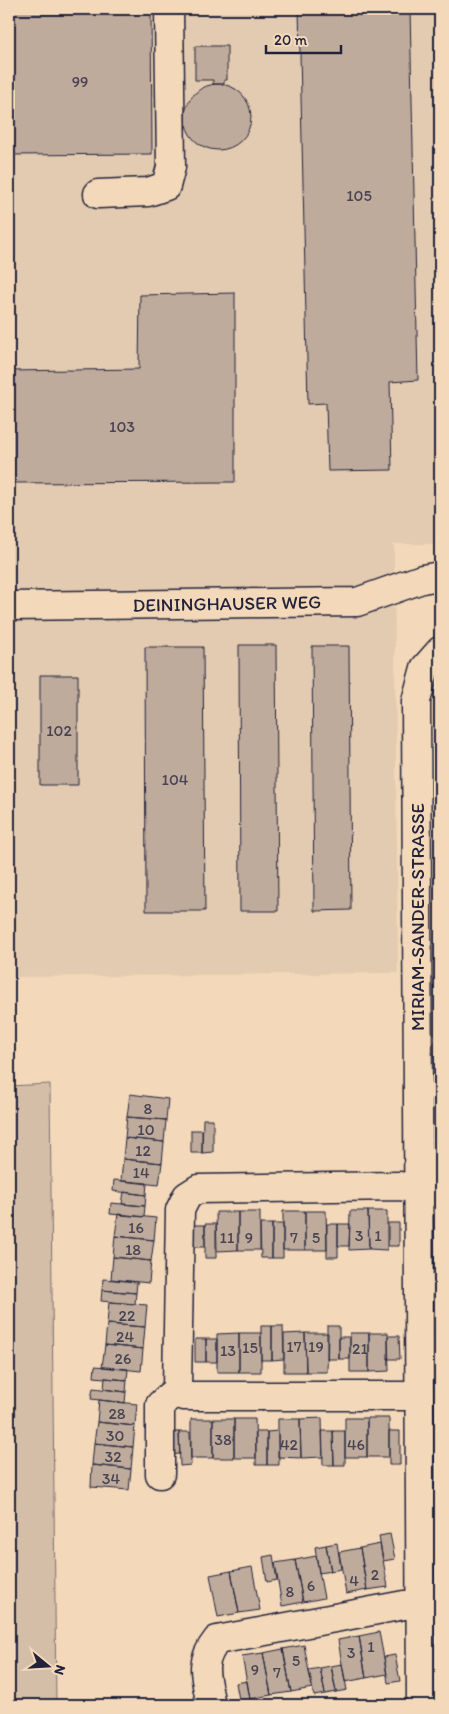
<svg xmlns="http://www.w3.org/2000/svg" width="449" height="1714" font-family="Itim,sans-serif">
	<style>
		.built { fill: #e3cbb1 }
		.green { fill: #d5bea7; stroke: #7c7071 }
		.building { fill: #bfab9b; stroke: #22223b }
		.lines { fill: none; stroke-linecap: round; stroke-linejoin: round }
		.minor-casing { stroke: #22223b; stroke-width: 31 }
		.minor { stroke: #f3d9ba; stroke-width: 28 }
		.labels { text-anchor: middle; stroke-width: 4; stroke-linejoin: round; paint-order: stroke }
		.number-label { font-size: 16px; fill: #494453 }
		.street-label { font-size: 19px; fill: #22223b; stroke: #f3d9ba }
	</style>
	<rect width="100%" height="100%" fill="#f3d9ba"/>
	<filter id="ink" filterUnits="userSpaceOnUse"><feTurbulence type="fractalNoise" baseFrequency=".02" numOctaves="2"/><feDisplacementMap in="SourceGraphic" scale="10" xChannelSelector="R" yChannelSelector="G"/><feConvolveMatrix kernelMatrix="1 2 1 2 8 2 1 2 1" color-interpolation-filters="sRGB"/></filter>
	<g filter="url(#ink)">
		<path class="built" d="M9 9H440V544H394L398 973 9 977Z"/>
		<path class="green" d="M50 1084 56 1705H9V1086Z"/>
		<path class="building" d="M9 9H151L152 154 9 155Z
			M299 9H410L418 380 390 382 392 470 328 471 326 403 308 404Z
			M195 46H227V80H224V84H213V80H195Z
			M185 117a33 33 0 1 1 66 0a33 33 0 1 1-66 0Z
			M235 293V482L9 483V371L139 369 140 295Z
			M239 645H276L278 911H240Z
			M312 646H349L351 910 314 911Z
			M145 647H203L205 911H146Z
			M40 675H78V785H40Z
			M130 1094 168 1099 166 1120 127 1117Z
			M127 1117 166 1120 164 1142 125 1138Z
			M203 1119H213V1152L202 1153Z
			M191 1130H202V1153H191Z
			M125 1138 164 1142 162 1163 123 1159Z
			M123 1159 162 1163 159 1185 121 1181Z
			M114 1180 147 1183 146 1195 113 1191Z
			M124 1192 146 1195 145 1206 122 1204Z
			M111 1203 145 1206 144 1217 110 1214Z
			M283 1211H305V1250H283Z
			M305 1211H326L327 1250H305Z
			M350 1211H368L369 1249 349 1250Z
			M368 1211H387V1250L369 1249Z
			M216 1212H238V1250L217 1251Z
			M238 1212H260V1250H238Z
			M118 1214 156 1218 154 1240 115 1236Z
			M388 1223H399V1246H388Z
			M205 1224H216V1258H205Z
			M260 1224H272V1258H261Z
			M272 1224H283V1258H272Z
			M327 1224H338V1257H327Z
			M338 1224H350L349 1246H338Z
			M194 1225H205V1247H194Z
			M115 1236 154 1240 151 1261 113 1257Z
			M113 1257 151 1261 149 1283 111 1279Z
			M103 1279 137 1282 136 1293 102 1290Z
			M102 1290 136 1293 135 1304 101 1301Z
			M109 1302 147 1305 145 1327 107 1324Z
			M107 1324 145 1327 143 1349 105 1345Z
			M261 1326H272V1360H261Z
			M272 1326H283L284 1359 272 1360Z
			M327 1326H339V1359H327Z
			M239 1333V1372H217V1334Z
			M239 1333H261V1372H239Z
			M305 1333 306 1372H284V1334Z
			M305 1333H328L327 1372H306Z
			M350 1333H369V1372H350Z
			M369 1333H388L389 1371 369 1372Z
			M388 1336H399L400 1359H388Z
			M339 1337H350V1359H339Z
			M195 1339H206V1362H195Z
			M206 1339H217V1362H206Z
			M105 1345 143 1349 141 1371 102 1367Z
			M95 1366 128 1369 127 1380 94 1377Z
			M105 1378 127 1380 126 1392 104 1389Z
			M93 1388 126 1392 125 1403 91 1399Z
			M99 1400 137 1404 135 1426 97 1422Z
			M322 1418 323 1457 301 1458 300 1419Z
			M345 1418H367V1457H345Z
			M367 1418H389V1457H367Z
			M191 1419H213V1458H191Z
			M213 1419H234V1458H213Z
			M234 1419H255L256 1458H234Z
			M278 1419H300L301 1458 278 1457Z
			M97 1422 135 1426 133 1447 94 1443Z
			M278 1431 279 1465H267V1432Z
			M322 1431H333L334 1465H323Z
			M333 1431H345V1465H334Z
			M389 1431H400V1465H389Z
			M168 1432H179L180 1454 168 1455Z
			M179 1432H190L191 1465 180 1466Z
			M256 1432H267V1465H256Z
			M94 1443 133 1447 131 1469 92 1465Z
			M92 1465 131 1469 129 1490 91 1487Z
			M390 1534 395 1559 383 1561 379 1536Z
			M337 1543 341 1569 331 1571 326 1545Z
			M380 1544 388 1587 367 1590 360 1548Z
			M326 1545 331 1571 319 1573 315 1547Z
			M360 1548 367 1590 346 1594 339 1552Z
			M273 1555 277 1580 267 1582 263 1557Z
			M316 1556 324 1598 303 1602 295 1560Z
			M295 1560 303 1602 282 1606 275 1563Z
			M252 1567 260 1610 239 1613 231 1571Z
			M231 1571 239 1613 218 1617 210 1575Z
			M379 1632 387 1674 366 1678 359 1636Z
			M359 1636 366 1678 345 1682 338 1640Z
			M304 1645 312 1688 291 1692 283 1649Z
			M283 1649 291 1692 271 1695 263 1653Z
			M263 1653 271 1695 250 1699 242 1656Z
			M395 1655 400 1681 388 1683 384 1657Z
			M342 1664 347 1690 336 1692 331 1666Z
			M331 1666 336 1692 325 1694 320 1668Z
			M320 1668 325 1694 314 1696 309 1670Z
			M247 1681 251 1705H240L236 1683Z"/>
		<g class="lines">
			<g class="minor-casing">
				<path id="minor" d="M98 194 148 192 166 186 171 167 169 9
					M9 606 357 602 422 579 440 576
					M419 1396H183L177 1389 180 1210 187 1196 198 1189 400 1186 440 1193
					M160 1474V1405L177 1389
					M211 1705C206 1677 198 1664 217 1640L404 1605 420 1604
					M421 1705 416 701 425 668 440 651"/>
			</g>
			<use href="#minor" class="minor"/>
		</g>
	</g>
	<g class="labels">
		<g class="number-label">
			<text x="80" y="87">99</text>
			<text x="359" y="201">105</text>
			<text x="122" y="432">103</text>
			<text x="59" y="736">102</text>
			<text x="175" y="785">104</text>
			<text x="148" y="1114">8</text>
			<text x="146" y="1135">10</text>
			<text x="143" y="1156">12</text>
			<text x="141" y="1178">14</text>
			<text x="136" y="1233">16</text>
			<text x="359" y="1241">3</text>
			<text x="378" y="1241">1</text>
			<text x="227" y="1243">11</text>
			<text x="249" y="1243">9</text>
			<text x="294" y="1243">7</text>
			<text x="316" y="1243">5</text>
			<text x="133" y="1255">18</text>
			<text x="127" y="1321">22</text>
			<text x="125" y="1342">24</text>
			<text x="294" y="1352">17</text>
			<text x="316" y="1352">19</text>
			<text x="250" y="1353">15</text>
			<text x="360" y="1354">21</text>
			<text x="228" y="1356">13</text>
			<text x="123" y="1364">26</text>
			<text x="117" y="1419">28</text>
			<text x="115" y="1441">30</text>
			<text x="223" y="1445">38</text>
			<text x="289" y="1450">42</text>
			<text x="356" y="1450">46</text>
			<text x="113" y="1462">32</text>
			<text x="111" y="1484">34</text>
			<text x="375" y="1580">2</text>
			<text x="354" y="1586">4</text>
			<text x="311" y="1591">6</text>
			<text x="290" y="1597">8</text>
			<text x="371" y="1652">1</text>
			<text x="351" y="1658">3</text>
			<text x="296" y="1666">5</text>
			<text x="255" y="1675">9</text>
			<text x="277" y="1678">7</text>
		</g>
		<g class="street-label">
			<text transform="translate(227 603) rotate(-1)" y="7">DEININGHAUSER WEG</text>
			<text transform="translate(417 917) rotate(-90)" y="7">MIRIAM-SANDER-STRASSE</text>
		</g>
	</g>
	<rect width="449" height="1714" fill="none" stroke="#f3d9ba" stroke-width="30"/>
	<rect x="15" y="15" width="419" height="1684" fill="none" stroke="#22223b" stroke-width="2" filter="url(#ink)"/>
	<g transform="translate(48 1666) rotate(108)" stroke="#f3d9ba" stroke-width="4" paint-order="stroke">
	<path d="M0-4L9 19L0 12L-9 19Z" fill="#22223b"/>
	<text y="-8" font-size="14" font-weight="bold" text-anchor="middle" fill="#22223b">N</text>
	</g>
	<path d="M266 45v8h75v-8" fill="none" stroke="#22223b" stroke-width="2.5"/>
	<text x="274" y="45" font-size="15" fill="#22223b" stroke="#f3d9ba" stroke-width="4" paint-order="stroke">20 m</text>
</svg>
